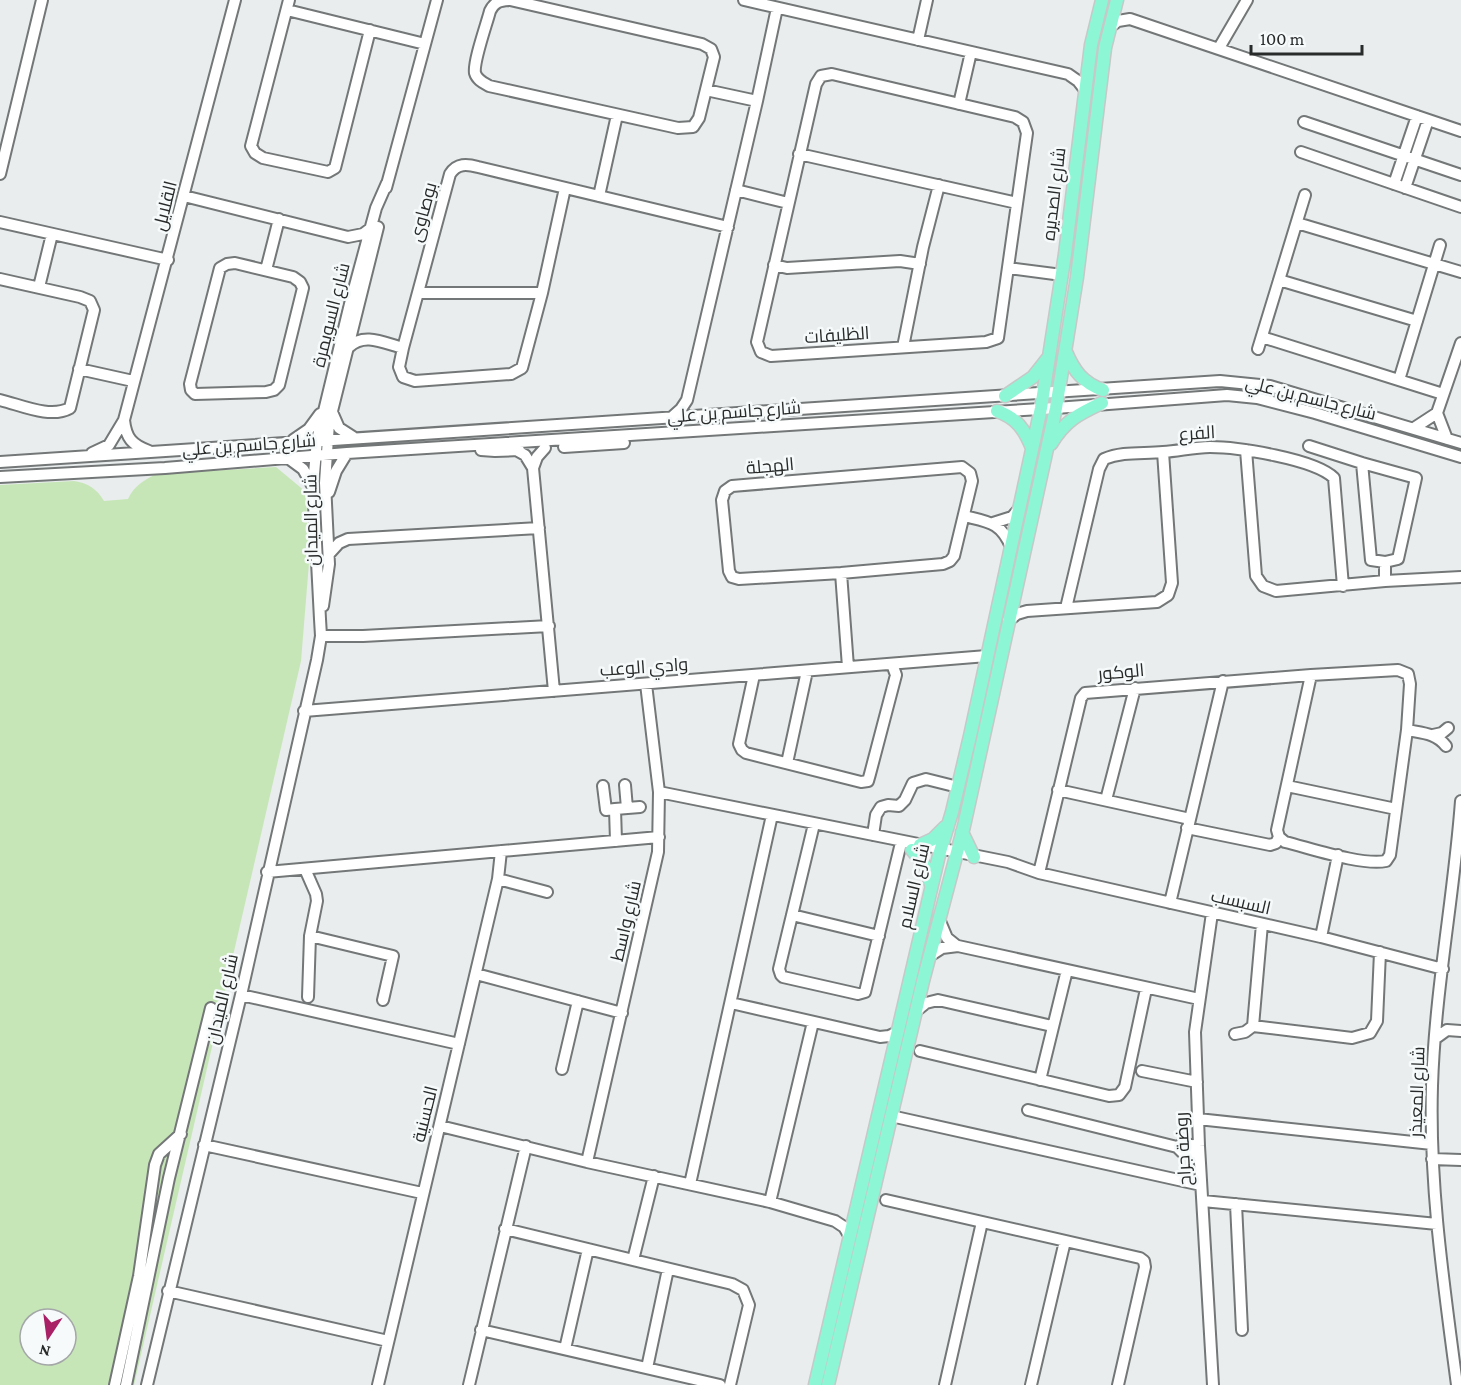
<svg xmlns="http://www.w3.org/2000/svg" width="1461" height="1385" font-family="'Crimson Pro',Cairo,serif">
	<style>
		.green { fill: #c7e6b8; fill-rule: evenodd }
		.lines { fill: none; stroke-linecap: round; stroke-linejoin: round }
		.minor-casing { stroke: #747777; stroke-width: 14 }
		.major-casing { stroke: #c7c8c8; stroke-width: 15 }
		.minor { stroke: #fff; stroke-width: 10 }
		.major { stroke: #8cf6d5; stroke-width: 12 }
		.labels { text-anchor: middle; stroke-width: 5; stroke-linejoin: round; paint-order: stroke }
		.street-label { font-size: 18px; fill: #292b2b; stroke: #f6fafa }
	</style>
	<rect width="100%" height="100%" fill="#e9eded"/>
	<path class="green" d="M276 467 306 492 309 563 301 661 134 1385H0V485L74 481C88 483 97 489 104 501L128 499C134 486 143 481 156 474ZM30 1319H66V1355H30Z"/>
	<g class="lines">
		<g class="minor-casing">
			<path id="minor" d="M289 0 251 146 255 153 263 158 328 172 335 168 370 30
				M510 0 702 44 711 49 714 57 699 118 693 127 678 128 489 86C484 83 477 80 475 73 473 62 487 23 490 11 495 1 500 1 510 0Z
				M744 0 1068 74 1078 81 1085 90
				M287 10 425 44
				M1110 27 1118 21 1130 19 1461 131
				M918 40 927 0
				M1219 48 1247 0
				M832 74 1015 117 1023 122 1027 133 998 338 986 342 771 356 761 352 757 342 816 84 821 76Z
				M706 90 757 101
				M959 104 971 52
				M1304 122 1461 175
				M1301 152 1461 207
				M799 154 1017 203
				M0 174 42 0
				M1394 184 1417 116
				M386 188 437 0
				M565 188 542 293 522 368 511 374 415 381 403 377 399 367 403 348 450 174C457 163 467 164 478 167L728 227
				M1405 188 1428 120
				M736 190 788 203
				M184 196 348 237 363 234 371 228
				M599 196 617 115
				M0 222 168 260
				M1297 223 1461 272
				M235 263 293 277 300 282 303 288 279 385 274 390 266 392 195 394 191 390 190 384 220 268 227 264Z
				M774 265 787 268 900 261 920 264
				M1008 268 1062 275
				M266 270 279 219
				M0 279 80 297 90 301 94 310 70 408C50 419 21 405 0 400
				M1279 280 1417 321
				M39 287 52 234
				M419 293H542
				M1262 337 1443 394
				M349 347C364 332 384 343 403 348
				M903 347 923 247 939 185
				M1258 349 1305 195
				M79 369 133 381
				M1399 380 1440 245
				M332 412 339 428 353 437
				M1437 413 1447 439
				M672 417 681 409 687 400 757 101 777 8
				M124 420C126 438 132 445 149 451
				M1414 428 1437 413 1461 343
				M293 440 309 429 320 414
				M1309 446 1362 463 1416 478 1398 559 1385 562V581
				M564 447 624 443
				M481 450 495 451 519 450
				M516 450 525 455 533 468 554 691
				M1246 450 1256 576 1263 586 1276 591 1385 581 1461 577
				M92 453 109 445 124 420 235 0
				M288 458 303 469 312 485
				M0 462 1220 381 1270 386 1461 443
				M1362 463 1371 560 1385 562
				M962 467 970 473 972 481 954 556 950 561 943 564 841 573 739 579 732 577 729 571 722 500 725 491 732 486Z
				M533 468 537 457 545 448
				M0 477 165 468 347 453 1056 408 1227 395 1257 398 1315 413 1461 457
				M329 492 336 471 347 453
				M964 516C988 522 1001 522 1011 547
				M993 523 1012 517 1019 509
				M329 554 339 543 348 539 539 528
				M841 573 848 667
				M323 606 329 564 325 483 329 423 378 227
				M1066 608 1099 469 1104 459C1123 451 1143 454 1163 452 1179 451 1194 447 1210 447 1237 447 1315 459 1334 478L1343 586
				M1008 621 1017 614 1027 611 1157 602 1168 595 1172 583 1163 452
				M321 636H363L549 626
				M754 675 739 744 742 750 746 753 861 782 868 781 870 774 896 675 892 664
				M304 711 987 656
				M1407 730C1422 733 1436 733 1446 746
				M1433 735 1442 733 1448 728
				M787 763 807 671
				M625 785 627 808
				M603 786 606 810 615 809 616 841
				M1287 786 1396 809
				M1058 790 1190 819
				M659 792 1008 862 1039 873 1321 937 1443 969
				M1106 800 1135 688
				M615 809 640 807
				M814 824 779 969 781 975 783 977 858 994 865 992 900 847
				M1187 828 1270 845 1276 843 1279 837
				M873 835 876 815 881 807 888 805 899 806 905 800 913 783 926 779 958 787
				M305 869 316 894 317 901 310 936 308 997
				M267 872 659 837
				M1039 873 1081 698 1085 693 1311 675 1277 830 1279 837 1285 842C1310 848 1362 866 1386 861L1390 855 1407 730 1410 684 1408 674 1398 670 1311 675
				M498 879 547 892
				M1170 903 1223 681
				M1212 913 1195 1032 1199 1146 1213 1385
				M792 915 879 936
				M939 919 947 938 957 946
				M310 936 393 956 383 1000
				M1321 937 1338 855
				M931 955 942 948 958 946 1199 999
				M476 974 622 1013
				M241 995 459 1044
				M731 1003 880 1037 889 1036 898 1032
				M916 1011 926 1003 938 1000 1052 1026
				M1253 1026 1352 1038 1370 1033 1377 1021 1380 952
				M1235 1034 1245 1032 1253 1026 1262 924
				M1436 1038 1447 1030 1461 1031
				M920 1051 1109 1096 1119 1095 1125 1087 1146 989
				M562 1069 578 1001
				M1142 1071 1197 1082
				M1040 1080 1067 970
				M1028 1110 1177 1147 1183 1144 1199 1146
				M891 1116 1201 1185
				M1198 1119 1432 1144
				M440 1126 587 1162 770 1202 835 1221 844 1227 850 1237
				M204 1145 422 1193
				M1177 1147 1182 1152 1199 1156
				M1432 1159 1461 1160
				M587 1162 658 852 659 792 646 684
				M690 1184 772 815
				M886 1200 1140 1258 1144 1261 1145 1267 1118 1385
				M1203 1201 1437 1224
				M770 1202 813 1022
				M1236 1204 1242 1330
				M505 1229 732 1284 743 1290 749 1305 730 1385
				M633 1260 654 1176
				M168 1291 388 1341
				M481 1330 720 1385
				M565 1349 588 1249
				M647 1368 668 1269
				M115 1385 139 1276 155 1165 159 1154 181 1134
				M126 1385 169 1178 211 1008
				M147 1385 241 995 317 660 321 636 320 619 313 485 317 440 350 304 376 208 387 183
				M378 1385 498 879 501 851
				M469 1385 526 1146
				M945 1385 982 1222
				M1031 1385 1065 1241
				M1457 1385C1444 1286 1429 1186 1432 1086 1435 990 1454 896 1461 801"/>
		</g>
		<g class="major-casing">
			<path id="major" d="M1066 352C1074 371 1083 383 1103 390
				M1005 396 1033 377 1048 358
				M997 411C1017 418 1024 429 1032 448
				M1051 444C1065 421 1078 414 1102 403
				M962 832 974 857
				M920 845 933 839 945 827
				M912 850 926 867 931 885
				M815 1385 939 855 952 812 970 736 1041 408 1065 254 1091 45 1102 0
				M828 1385 923 981 964 826 1056 408 1077 277 1105 48 1117 0"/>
		</g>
		<use href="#minor" class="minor"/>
		<use href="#major" class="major"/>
	</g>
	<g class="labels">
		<g class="street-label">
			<text transform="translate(1054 194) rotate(-83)" y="6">شارع الصديره</text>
			<text transform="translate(165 206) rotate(-76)" y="6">القلايل</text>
			<text transform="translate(423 212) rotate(-75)" y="6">بوصاوى</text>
			<text transform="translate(331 315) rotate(-76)" y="6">شارع السويمرة</text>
			<text transform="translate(837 335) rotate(-4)" y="6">الظليفات</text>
			<text transform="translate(1311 398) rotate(14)" y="6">شارع جاسم بن علي</text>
			<text transform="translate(734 412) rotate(-4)" y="6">شارع جاسم بن علي</text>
			<text transform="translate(1197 433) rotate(-3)" y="6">الفرع</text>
			<text transform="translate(249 445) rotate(-4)" y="6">شارع جاسم بن علي</text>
			<text transform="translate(770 466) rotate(-5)" y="6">الهجلة</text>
			<text transform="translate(311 520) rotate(-91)" y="6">شارع الميدان</text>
			<text transform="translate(644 667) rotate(-4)" y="6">وادي الوعب</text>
			<text transform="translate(1121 672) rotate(-5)" y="6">الوكور</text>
			<text transform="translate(914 886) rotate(-77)" y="6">شارع السلام</text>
			<text transform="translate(1241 902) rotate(13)" y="6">السبسب</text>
			<text transform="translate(626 921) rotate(-77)" y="6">شارع واسط</text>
			<text transform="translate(222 999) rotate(-77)" y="6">شارع الميدان</text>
			<text transform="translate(1417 1092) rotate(-88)" y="6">شارع المعيذر</text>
			<text transform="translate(425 1114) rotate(-76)" y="6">الحسنية</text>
			<text transform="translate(1183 1149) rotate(-93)" y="6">روضة جراح</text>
		</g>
	</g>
	<g transform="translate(48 1337) rotate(193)"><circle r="28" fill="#f6fafa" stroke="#a4a7a7" stroke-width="1.5"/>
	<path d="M0-4.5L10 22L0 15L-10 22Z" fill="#a92066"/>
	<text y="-9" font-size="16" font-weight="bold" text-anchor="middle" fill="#292b2b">N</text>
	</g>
	<path d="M1251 45v9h111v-9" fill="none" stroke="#292b2b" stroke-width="3"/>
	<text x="1260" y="45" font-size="18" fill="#292b2b" stroke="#f6fafa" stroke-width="4.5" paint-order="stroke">100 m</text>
</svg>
